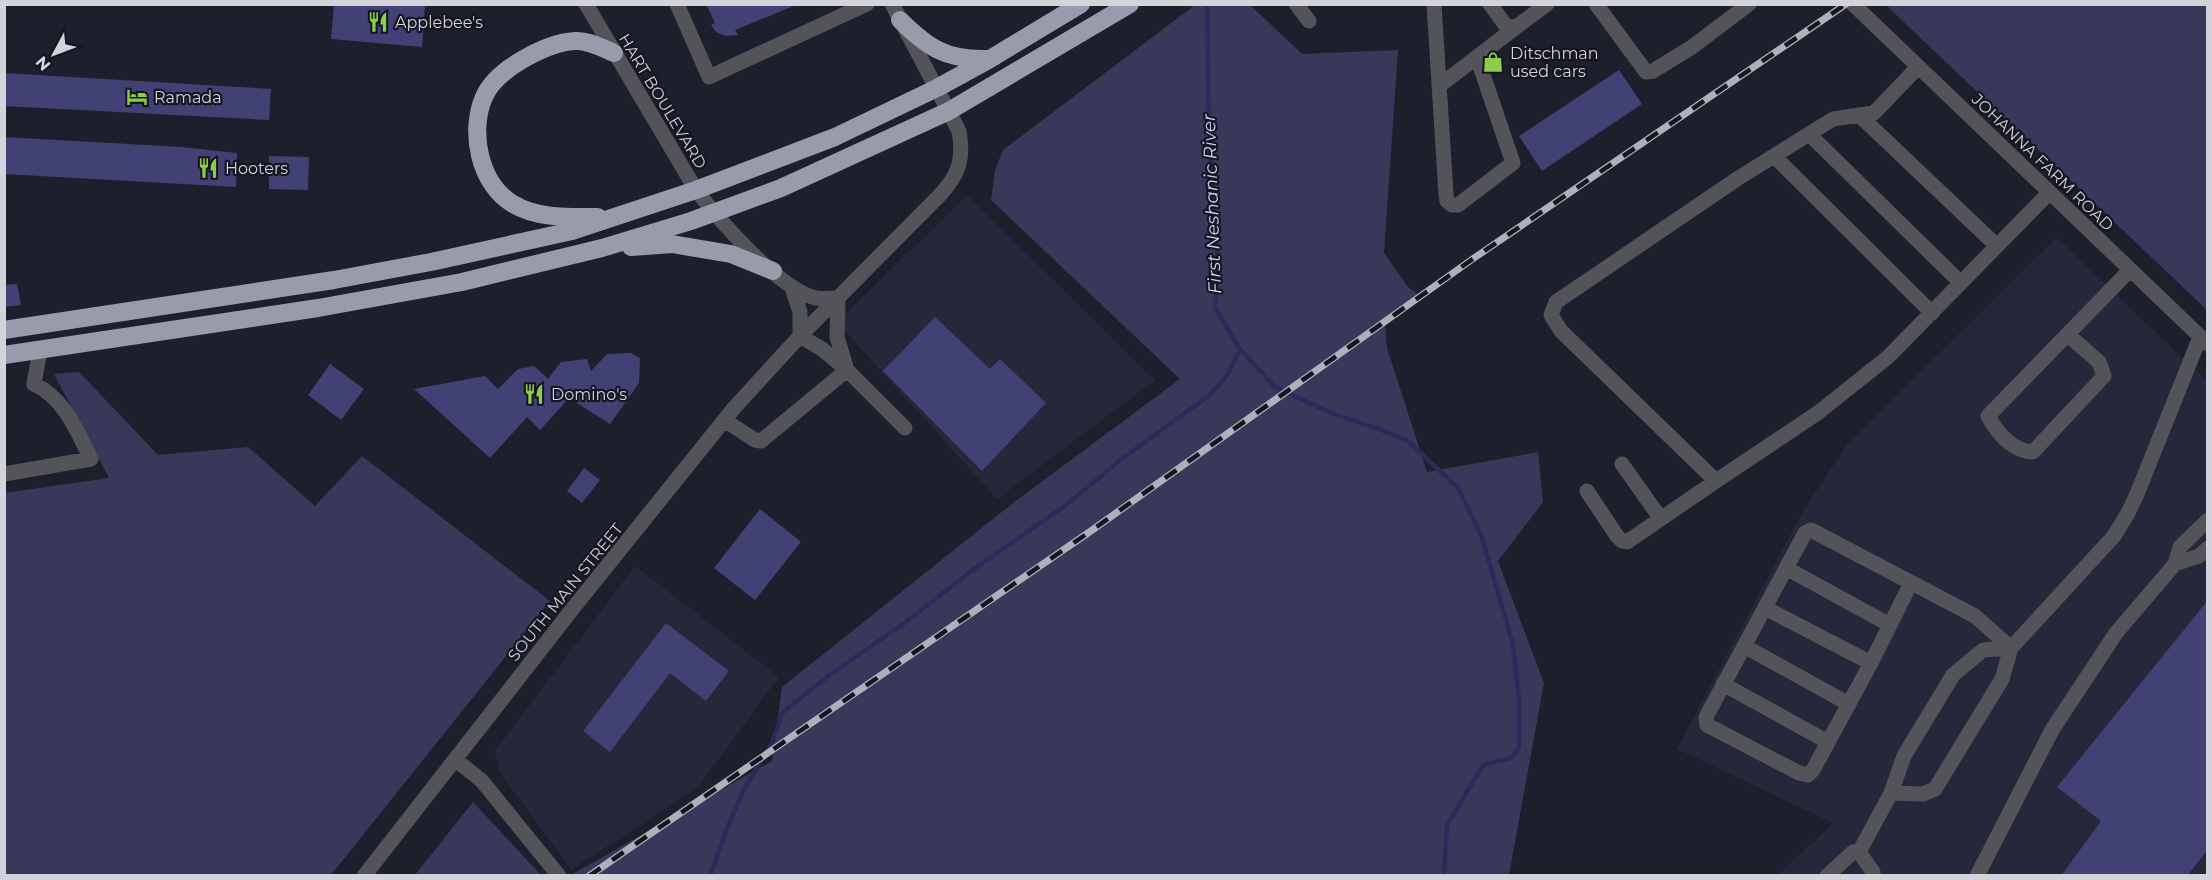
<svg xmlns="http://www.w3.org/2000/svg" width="2212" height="880" font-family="Montserrat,sans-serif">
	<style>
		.built { fill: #26273a }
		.green { fill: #38395a }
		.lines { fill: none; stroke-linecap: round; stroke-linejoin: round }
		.stream { stroke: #2c2a5b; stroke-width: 4.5 }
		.building { fill: #414175 }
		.minor { stroke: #53545a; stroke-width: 15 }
		.highway { stroke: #999bab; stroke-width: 18 }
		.rail-casing { stroke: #afb0b9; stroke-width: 7 }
		.rail { stroke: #151622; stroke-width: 4.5; stroke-dasharray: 14; stroke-linecap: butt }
		.labels { text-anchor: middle; stroke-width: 4.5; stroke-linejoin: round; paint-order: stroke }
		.poi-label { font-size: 16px; fill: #d2d3db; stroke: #151622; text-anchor: start }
		.street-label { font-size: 16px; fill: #d2d3db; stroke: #151622 }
		.water-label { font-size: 18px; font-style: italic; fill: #d2d4f6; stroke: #151622 }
	</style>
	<rect width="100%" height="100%" fill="#1e1f2c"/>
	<path class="built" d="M967 195 1155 380 997 499 837 322Z
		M2057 238 2207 381V875H1779L1833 823 1677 749 1803 511 1849 442Z
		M635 566 779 677 698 787 571 870 499 771 495 751Z"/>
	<path class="green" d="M1892 4 2207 5V310L1888 7Z
		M1195 5H1250L1302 54 1398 50 1384 253 1408 287 1423 298 1385 323 1387 348 1427 472 1538 452 1543 502 1498 561 1544 683 1509 875H571L772 761 782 687 1013 503 1180 379 991 200 995 170 1003 150Z
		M79 372 158 455 248 447 315 506 362 456 550 601 331 875H5L4 493 109 478 54 374Z
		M473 802 541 875H415Z"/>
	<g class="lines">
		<path class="stream" d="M1207 4 1209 137 1218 262 1215 308 1240 349 1275 387 1331 413 1381 430 1408 441 1458 488 1481 535 1513 644 1519 699V748L1511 758 1486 764 1481 768 1447 825 1444 876
			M710 876 728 826 744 789 772 744 782 713 831 674 906 622 971 571 1062 508 1123 458 1210 395 1228 374 1240 349"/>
	</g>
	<path class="building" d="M334 4H425L422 47 331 39Z
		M706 4H796V5L735 30 738 35 725 36 716 32 711 25 715 23Z
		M1619 70 1642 104 1542 171 1519 136Z
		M4 73 271 89 269 120 4 106Z
		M4 137 181 147 237 153 236 187 4 174Z
		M269 156 309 157 308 190 269 189Z
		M17 284 21 305 4 307V285Z
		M935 317 990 369 1000 359 1046 403 982 471 883 371Z
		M631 353 640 358 639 383 610 424 569 398 540 430 527 417 490 458 414 389 485 376 498 389 518 369 534 366 548 379 561 362 587 359 591 371 607 354Z
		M330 364 364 389 341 420 308 395Z
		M584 468 600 480 582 503 567 491Z
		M760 509 801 542 755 600 714 568Z
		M2208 600V849L2187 876H2061L2101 821 2057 787Z
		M666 623 729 671 706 701 670 673 610 752 583 731Z"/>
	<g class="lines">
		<path class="minor" d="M586 4 696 190C720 221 778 288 815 298 821 299 830 298 838 298L837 337 847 370 822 349 800 336
			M677 4 709 77 867 4
			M1296 4 1309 21
			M1434 4 1446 194 1447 201 1452 205H1458L1513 163 1477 57 1516 27
			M1490 4 1506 26 1516 27 1547 4
			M1596 4 1646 72 1653 71 1692 47 1749 4
			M1853 4 2208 344
			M1918 67 1874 113 1833 119 1737 179 1556 302 1551 315 1561 331 1716 481 1819 412 1888 357 2049 193
			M1439 86 1477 57
			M1859 115 1997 246
			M1809 134 1961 283
			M1774 156 1932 313
			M792 288 800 312V336
			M2068 335 2099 362 2104 376 2033 452C2012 451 1998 434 1988 416L2130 270
			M724 420 755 440 761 441 847 370 905 428
			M1622 464 1661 519
			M4 474 91 459C77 431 64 398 34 384L40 350
			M1587 491 1617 536 1622 541 1627 542 1716 481
			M2208 520 2180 547 2175 564 2199 556 2208 548
			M1786 568 1890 625
			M1911 583 1871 663 1813 770 1808 775 1799 773 1707 725 1706 717 1805 533 1811 530 1975 616 2011 648
			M1765 608 1871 663
			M1744 646 1849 704
			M1723 684 1828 742
			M456 760 482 781 559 876
			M1891 793 1923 794 1935 789 2002 679 2011 648 2114 536 2128 513 2137 494 2200 337
			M1859 852 1873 872V876
			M364 876 574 607 734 408 800 336 939 196C959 175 964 159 959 131L892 4
			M1827 876 1853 852H1859L1891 793 1904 756 1953 675 1983 650 2011 648
			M1977 876 2052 730 2116 633 2175 564"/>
		<path class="highway" d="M900 20C927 47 946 60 986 59
			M598 217C570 217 538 219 513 204 479 184 469 131 484 97 496 69 546 43 575 41 588 40 602 48 614 53
			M631 247 672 244 731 254 773 271
			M4 330 334 280 431 262 572 231 696 190 835 137 937 88 990 59 1081 4
			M4 355 318 308 462 282 602 248 691 221 781 188 949 111 1130 4"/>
		<g class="rail-casing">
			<path id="rail" d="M589 876 1088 533 1474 258 1846 4"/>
		</g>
		<use href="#rail" class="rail"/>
	</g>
	<defs>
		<g id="restaurant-bare" transform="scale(1.62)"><path d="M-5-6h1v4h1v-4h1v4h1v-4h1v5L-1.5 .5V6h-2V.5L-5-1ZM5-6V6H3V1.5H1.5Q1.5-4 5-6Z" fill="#8bce47" stroke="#151622" stroke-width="2.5" paint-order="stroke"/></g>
		<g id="shop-bare" transform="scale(1.62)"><path d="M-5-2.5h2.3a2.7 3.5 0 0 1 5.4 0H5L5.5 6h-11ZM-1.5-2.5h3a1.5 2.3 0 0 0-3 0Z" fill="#8bce47" stroke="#151622" stroke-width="2.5" paint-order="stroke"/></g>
		<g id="hotel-bare" transform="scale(1.62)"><path d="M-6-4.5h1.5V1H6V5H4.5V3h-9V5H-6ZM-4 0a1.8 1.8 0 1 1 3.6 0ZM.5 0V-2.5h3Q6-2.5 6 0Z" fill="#8bce47" stroke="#151622" stroke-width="2.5" paint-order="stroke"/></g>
	</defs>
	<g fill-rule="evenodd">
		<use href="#restaurant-bare" x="378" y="22"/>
		<use href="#shop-bare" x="1493" y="62"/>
		<use href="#hotel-bare" x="137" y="97"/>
		<use href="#restaurant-bare" x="208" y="168"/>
		<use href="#restaurant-bare" x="534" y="394"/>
	</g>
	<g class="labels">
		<g class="poi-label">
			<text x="395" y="28">Applebee's</text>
			<text x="1510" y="59">Ditschman<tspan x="1510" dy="18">used cars</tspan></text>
			<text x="154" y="103">Ramada</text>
			<text x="225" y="174">Hooters</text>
			<text x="551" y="400">Domino's</text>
		</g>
		<g class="street-label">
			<text transform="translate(663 101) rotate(59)" y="6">HART BOULEVARD</text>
			<text transform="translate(2043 162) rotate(44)" y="6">JOHANNA FARM ROAD</text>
			<text transform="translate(565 592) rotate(-51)" y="6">SOUTH MAIN STREET</text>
		</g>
		<g class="water-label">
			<text transform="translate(1212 204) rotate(-92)" y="6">First Neshanic River</text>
		</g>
	</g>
	<rect width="2212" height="880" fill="none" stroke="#d2d3db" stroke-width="12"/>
	<g transform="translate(54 54) rotate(229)" stroke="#151622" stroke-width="4.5" paint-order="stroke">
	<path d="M0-4.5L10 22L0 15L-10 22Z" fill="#d2d3db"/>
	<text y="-9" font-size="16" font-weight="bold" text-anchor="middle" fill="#d2d3db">N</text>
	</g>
</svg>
